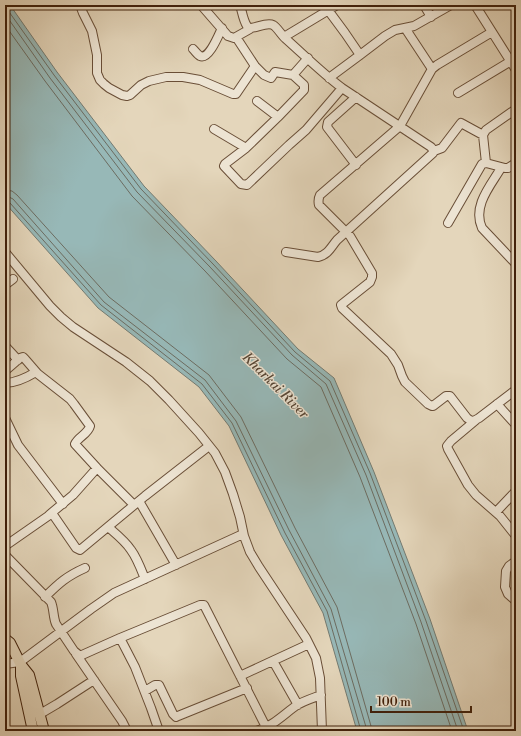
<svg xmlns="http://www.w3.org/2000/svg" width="521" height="736" font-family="'Libre Bodoni',serif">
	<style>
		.water { fill: #97b8b7; stroke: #747b72 }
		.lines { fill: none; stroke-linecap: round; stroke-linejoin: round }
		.shore { stroke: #6c6c61; stroke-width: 1 }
		.minor-casing { stroke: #694e37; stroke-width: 10 }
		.major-casing { stroke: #40200b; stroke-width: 12 }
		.minor { stroke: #ede4d3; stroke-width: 8 }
		.major { stroke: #e4d6bb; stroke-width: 10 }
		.labels { text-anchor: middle; stroke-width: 3; stroke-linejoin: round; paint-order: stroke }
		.water-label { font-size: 14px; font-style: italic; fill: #564636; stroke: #ede4d3 }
	</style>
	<rect width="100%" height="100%" fill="#e4d6bb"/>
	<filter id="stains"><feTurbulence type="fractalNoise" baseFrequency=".005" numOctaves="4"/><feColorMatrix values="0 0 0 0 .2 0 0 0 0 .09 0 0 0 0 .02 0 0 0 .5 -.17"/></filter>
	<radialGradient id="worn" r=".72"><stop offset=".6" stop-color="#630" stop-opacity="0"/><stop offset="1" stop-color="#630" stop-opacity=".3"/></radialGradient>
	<path class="water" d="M5 5H10L57 72 144 186 216 261 298 349 334 378 374 472 430 619 468 731H357L323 613 281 535 229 426 199 387 98 308 5 203Z"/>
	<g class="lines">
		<path class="shore" d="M7 5V9L54 75 141 189 213 264 295 352 330 381 370 473 426 621 464 731
			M5 14 50 78 137 192 210 267 292 355 326 384 366 475 421 622 458 731
			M5 25 45 81 132 196 205 271 287 359 321 387 360 477 416 624 452 731
			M5 190 12 191 17 195 109 297 209 375 241 417 295 528 337 607 371 726 372 731
			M5 196 9 197 13 199 104 302 205 380 236 421 289 530 331 609 366 727V731
			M5 201 10 203 101 305 202 384 232 423 285 533 327 611 361 731"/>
		<g class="minor-casing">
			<path id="minor" d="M80 5 83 13 92 31 97 55V73L100 80 104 84 109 88 122 95 127 96 130 95 141 85 149 81 166 77H183L200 80 233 94H236L255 66
				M201 5 228 36 234 38 250 29
				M240 5C242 11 243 20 247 26 251 32 265 21 273 25 278 28 281 35 286 39 304 55 322 73 342 88L431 147 434 151 433 153 337 240C331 247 328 255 318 257L286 252
				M424 5 431 17
				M475 5 516 70
				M328 10 345 33 360 55
				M405 28 432 69
				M492 32 437 65 432 69 400 126 320 195C318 199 318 201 319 205L350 236 372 273V277L370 282 341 305 342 308 391 354 398 365 402 376 405 382 428 404 432 406H433L446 396H450L467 418C472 422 474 421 479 418L513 392 516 391
				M236 37 255 66 264 75 271 78 275 72 293 75 308 58
				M284 37 337 5
				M193 49C195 51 198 55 200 56 209 60 219 34 222 28
				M293 75 304 85V90L278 117 246 148 225 164 224 166 241 184 247 185 289 145 306 130 342 88
				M329 78 360 55 385 36 395 30 414 26 421 22 451 5
				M458 93 511 61
				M257 101 278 117
				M214 129 246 148
				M434 151 442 148 461 123 483 135
				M486 163 483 135 486 130 516 109
				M356 165 327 127 328 122 356 97
				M501 168C491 185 472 206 482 228L516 264
				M448 223 482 164 486 163 505 168H508L516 163
				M5 252 50 306 61 317 73 327 126 362 150 381 169 400 199 433 215 453 225 472 233 494 240 517 244 536 250 552 259 567 306 638 316 658 320 678 322 731
				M5 285 13 279
				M5 346 18 360
				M5 371 20 358 23 357 25 359 38 374 70 399 74 404 90 426C88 434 78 437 75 444L97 468
				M5 383C16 383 26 378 36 372
				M497 404 516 425
				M5 418 18 445 63 504
				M476 420 451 441 447 446 448 449 468 485 476 495 500 516 516 536
				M139 501 176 565
				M496 512 516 491
				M49 515 73 495 97 468 134 505
				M108 527C116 534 125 541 131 550 137 558 141 569 145 579
				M5 546 51 514 54 516 76 548 80 550 145 496 209 446
				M5 555 51 602C54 609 53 617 56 624L74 651 79 655H82L120 638 200 605H204L266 727
				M516 561 509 566 506 571 505 587 508 594 516 601
				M45 597C59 583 67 576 85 568
				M120 638 135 667 151 708 159 731
				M76 654 122 721 127 731
				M273 661 298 705
				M5 664 20 662 91 609 114 593 243 534
				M240 676 309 644
				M145 691 155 685H159L173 714 176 717 178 716 247 688
				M40 714 57 704 94 680
				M256 731C272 727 284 714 297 705 304 701 313 698 321 695"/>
		</g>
		<g class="major-casing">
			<path id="major" d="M5 639 10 643 21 665 29 675 44 731
				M21 665V676L33 731"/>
		</g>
		<use href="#minor" class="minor"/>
		<use href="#major" class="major"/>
	</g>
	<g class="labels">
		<g class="water-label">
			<text transform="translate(276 385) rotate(45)" y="5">Kharkai River</text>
		</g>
	</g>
	<rect width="521" height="736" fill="none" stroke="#e4d6bb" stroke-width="20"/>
	<rect x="6" y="6" width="509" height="724" fill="none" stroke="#40200b" stroke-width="2"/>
	<rect x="10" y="10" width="501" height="716" fill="none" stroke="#40200b"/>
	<path d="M371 706v6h100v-6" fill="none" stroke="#40200b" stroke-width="2"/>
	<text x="377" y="706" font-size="12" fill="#40200b" stroke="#ede4d3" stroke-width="3" paint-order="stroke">100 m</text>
	<rect width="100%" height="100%" filter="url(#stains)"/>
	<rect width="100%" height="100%" fill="url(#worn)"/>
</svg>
